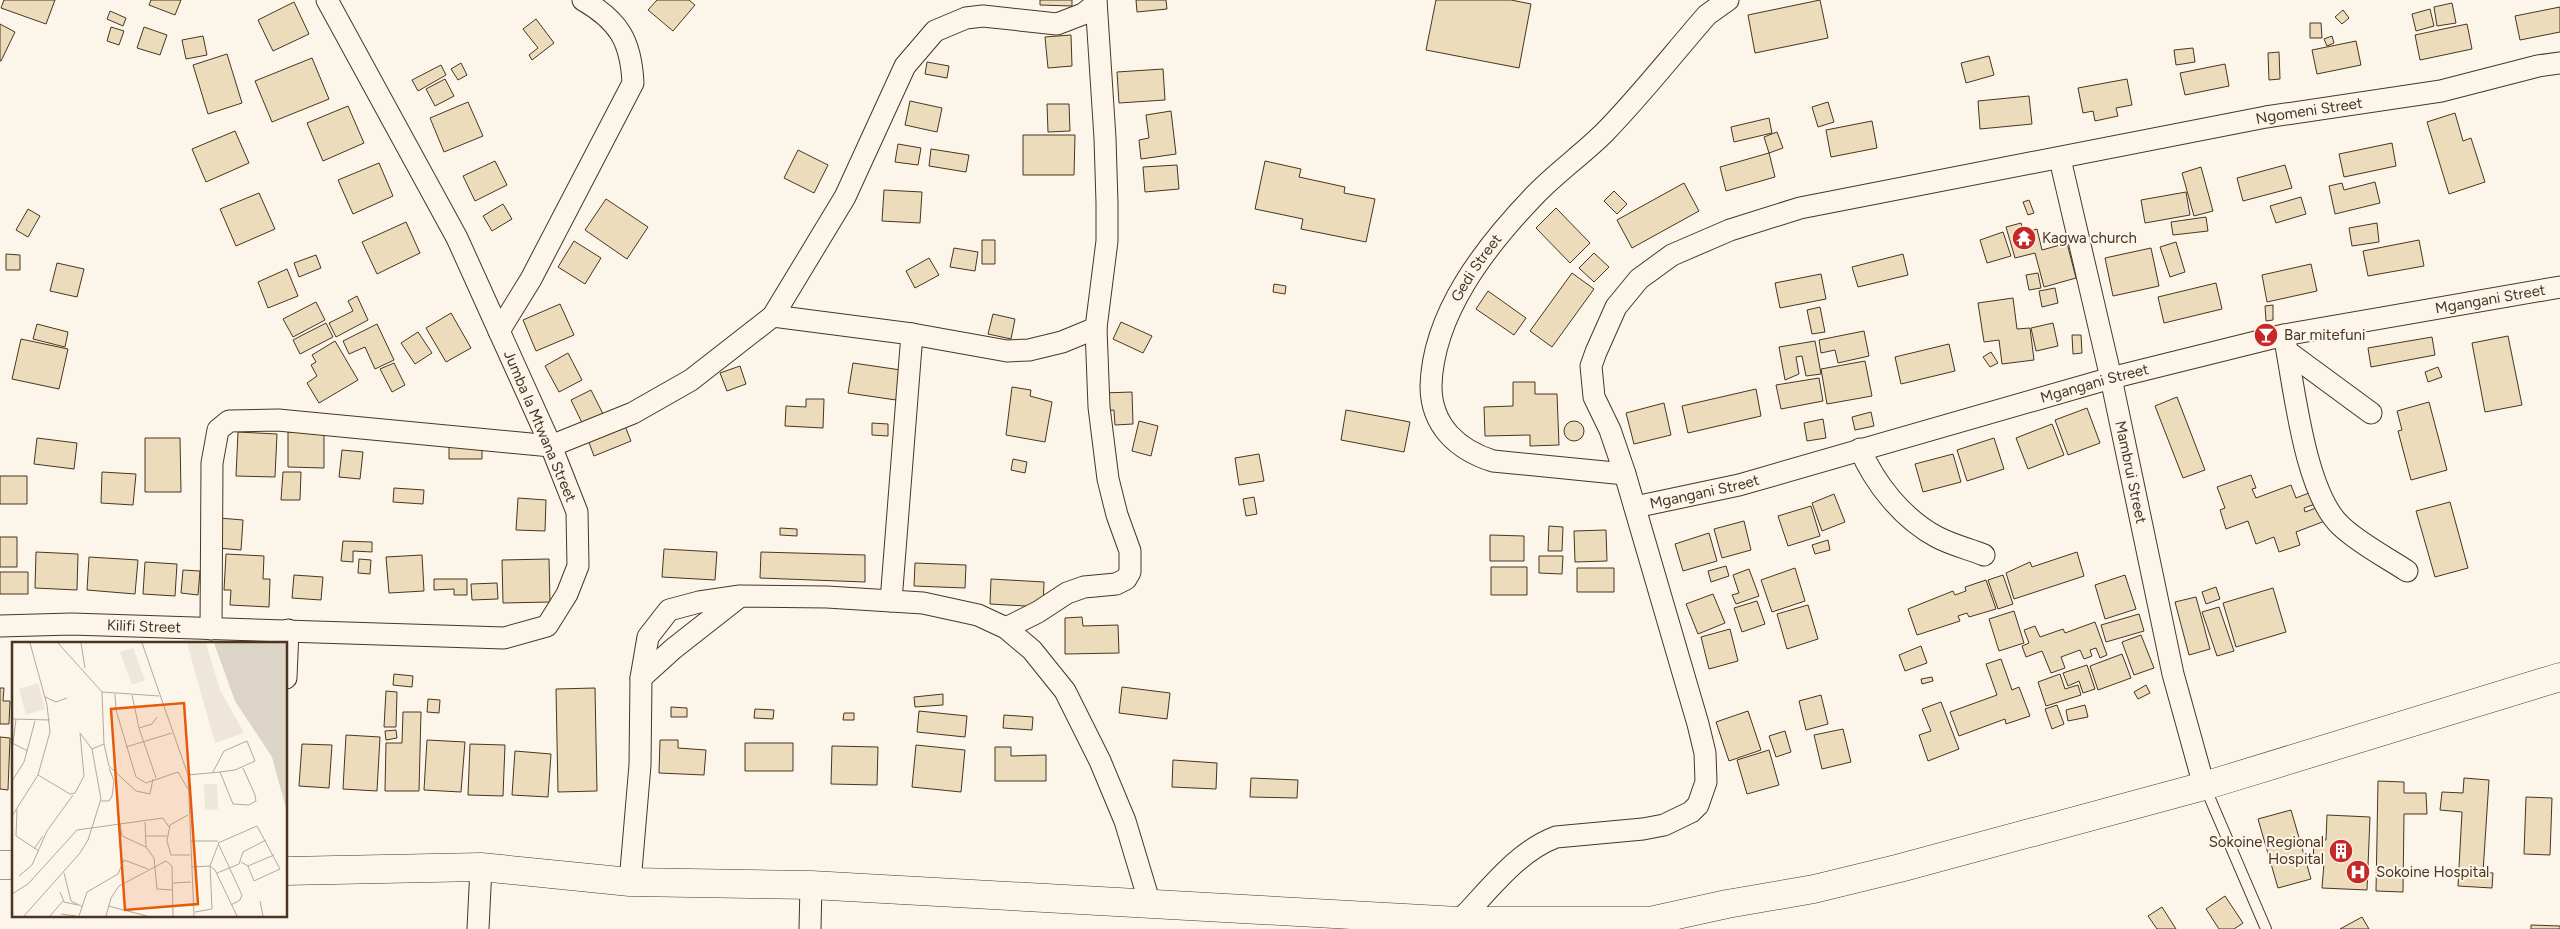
<svg xmlns="http://www.w3.org/2000/svg" width="2560" height="929" font-family="Figtree,sans-serif">
	<style>
		.building { fill: #ecdcbc; stroke: #4a3520 }
		.lines { fill: none; stroke-linecap: round; stroke-linejoin: round }
		.service-casing { stroke: #4a3520; stroke-width: 12 }
		.minor-casing { stroke: #4a3520; stroke-width: 23 }
		.trunk-casing { stroke: #4a3520; stroke-width: 29 }
		.service { stroke: #fbf6e9; stroke-width: 10 }
		.minor { stroke: #fbf6e9; stroke-width: 21 }
		.trunk { stroke: #fbf6e9; stroke-width: 28 }
		.labels { text-anchor: middle; stroke-width: 4; stroke-linejoin: round; paint-order: stroke }
		.street-label { font-size: 15px; fill: #4a3520; stroke: #fbf6e9 }
		.poi-label { font-size: 15px; fill: #4a3520; stroke: #fbf6e9; text-anchor: start }
		.inset-road { fill: none; stroke: #b4a999; stroke-width: 1 }
		.view { fill: #e8590c; fill-opacity: 0.15; stroke: #e8590c; stroke-width: 2.5 }
		.inset-edge { fill: none; stroke: #4a3520; stroke-width: 2.5 }
	</style>
	<rect width="100%" height="100%" fill="#fbf6e9"/>
	<path class="building" d="M4 0H55L46 24 1 8Z
		M151 0H181L175 15 149 5Z
		M657 0H689L695 5 673 31 648 10Z
		M1040 0H1072V6L1040 5Z
		M1136 0H1166L1167 9 1137 12Z
		M1436 0H1511L1531 4 1519 68 1426 50Z
		M1820 0 1828 38 1755 53 1748 15Z
		M294 2 309 34 273 51 258 20Z
		M2452 3 2456 23 2437 26 2434 7Z
		M2560 7V32L2520 40 2515 16Z
		M2430 9 2434 26 2416 31 2412 14Z
		M2343 10 2349 18 2342 24 2335 17Z
		M110 11 126 18 123 26 107 19Z
		M536 19 554 43 532 60 529 55 538 48 523 29Z
		M2310 23H2321L2322 38H2310Z
		M0 24 15 32 1 61H0Z
		M2467 24 2472 49 2420 60 2415 35Z
		M111 27 124 31 119 45 107 41Z
		M144 27 167 35 160 55 137 48Z
		M1071 35 1072 66 1048 68 1045 37Z
		M203 36 207 55 186 59 182 40Z
		M2332 36 2334 43 2327 46 2324 39Z
		M2356 41 2361 65 2317 74 2312 50Z
		M2193 48 2195 62 2176 65 2174 50Z
		M2279 52 2280 79 2269 80 2268 53Z
		M227 54 242 103 208 114 193 65Z
		M1989 56 1994 75 1966 83 1961 63Z
		M312 58 329 99 272 122 255 81Z
		M927 62 949 66 947 78 925 74Z
		M461 63 467 75 458 80 451 69Z
		M2225 64 2229 86 2185 95 2180 73Z
		M441 65 446 75 418 91 412 80Z
		M1163 69 1165 100 1119 103 1117 72Z
		M445 79 454 96 435 106 426 89Z
		M2127 79 2132 105 2116 108 2118 116 2095 121 2093 111 2083 113 2078 88Z
		M2029 96 2032 124 1980 129 1978 101Z
		M910 101 942 108 937 132 905 125Z
		M468 102 483 136 444 152 430 118Z
		M1828 102 1834 122 1818 127 1812 107Z
		M1047 104H1069L1070 131 1048 132Z
		M348 106 364 143 323 161 307 123Z
		M1171 111 1176 154 1141 159 1139 140 1149 138 1146 115Z
		M2455 113 2463 141 2471 138 2485 182 2449 194 2427 122Z
		M1769 118 1772 133 1734 142 1731 127Z
		M1872 121 1877 148 1831 157 1826 130Z
		M235 131 249 163 206 182 192 149Z
		M1777 132 1783 148 1769 153 1764 137Z
		M1023 135H1075L1074 175H1023Z
		M2392 143 2396 166 2344 177 2339 154Z
		M898 144 921 148 918 165 895 162Z
		M931 149 969 155 966 172 929 166Z
		M798 150 828 165 814 193 784 178Z
		M1769 153 1775 177 1726 191 1720 167Z
		M495 161 507 185 475 201 463 176Z
		M1265 161 1301 169 1299 177 1345 187 1344 193 1375 199 1366 242 1301 229 1303 219 1255 209Z
		M379 163 393 196 353 214 338 180Z
		M1177 165 1179 189 1145 192 1143 167Z
		M2285 165 2292 188 2243 201 2237 178Z
		M2201 167 2213 211 2194 216 2182 173Z
		M2375 182 2380 203 2335 214 2329 186 2342 183 2344 190Z
		M1684 183 1699 211 1632 248 1617 220Z
		M884 190 922 192 920 223 882 221Z
		M1614 191 1627 204 1617 214 1604 201Z
		M2186 192 2190 215 2145 223 2141 200Z
		M259 193 275 229 236 246 220 209Z
		M2301 197 2306 214 2276 223 2270 206Z
		M606 199 648 227 627 259 585 230Z
		M2029 200 2034 213 2028 215 2023 202Z
		M503 204 512 219 492 231 483 216Z
		M1556 208 1590 243 1570 263 1536 228Z
		M28 209 40 216 28 237 16 230Z
		M2206 217 2208 231 2173 235 2171 222Z
		M406 222 420 253 377 274 362 242Z
		M2021 223 2024 233 2037 229 2042 250 2067 243 2076 278 2044 287 2035 253 2015 258 2006 227Z
		M2377 223 2379 242 2352 246 2349 228Z
		M2003 232 2011 256 1987 263 1980 240Z
		M982 240H995V264H982Z
		M2419 240 2424 266 2368 276 2363 251Z
		M574 241 601 258 585 284 558 267Z
		M2176 242 2185 272 2170 277 2160 247Z
		M954 248 978 252 975 271 950 267Z
		M2151 248 2159 286 2113 296 2105 258Z
		M1594 253 1609 267 1594 282 1579 268Z
		M6 254 20 255V270H6Z
		M1903 254 1908 275 1858 287 1852 267Z
		M316 255 321 268 299 277 294 263Z
		M929 258 939 275 915 288 906 271Z
		M57 263 84 269 77 297 50 291Z
		M2311 264 2317 291 2267 302 2262 275Z
		M287 269 298 296 268 308 258 282Z
		M1572 273 1594 289 1552 347 1530 331Z
		M2038 273 2041 288 2029 290 2026 275Z
		M1821 274 1826 299 1780 308 1775 283Z
		M2216 283 2222 309 2164 323 2158 297Z
		M1274 284 1286 286 1285 294 1273 292Z
		M2055 288 2058 303 2042 307 2039 291Z
		M1488 291 1526 318 1514 335 1476 309Z
		M357 296 368 320 336 337 329 323 353 311 348 301Z
		M2013 298 2017 329 2030 328 2034 360 2002 364 1999 340 1984 342 1978 303Z
		M316 302 325 320 293 337 283 319Z
		M560 304 574 335 536 351 523 320Z
		M2273 305V320L2266 321 2265 306Z
		M1820 307 1825 332 1812 334 1807 310Z
		M451 313 471 348 446 362 426 328Z
		M993 314 1015 319 1011 339 988 334Z
		M1121 322 1152 336 1143 353 1113 339Z
		M326 323 333 337 300 354 293 340Z
		M2053 323 2058 346 2036 351 2031 328Z
		M37 324 68 332 65 347 33 339Z
		M377 324 394 360 375 369 365 347 349 354 343 341Z
		M1864 331 1869 356 1838 363 1835 350 1821 353 1819 340Z
		M418 332 432 353 415 364 401 343Z
		M2072 335H2081L2082 353 2073 354Z
		M2508 336 2522 405 2485 412 2472 343Z
		M2432 337 2435 355 2371 367 2368 348Z
		M21 339 68 349 59 389 12 379Z
		M335 341 358 380 319 403 307 383 317 376 311 365 316 362 312 355Z
		M1815 341 1821 374 1806 376 1802 356 1796 357 1799 374 1785 380 1779 347Z
		M1949 344 1955 371 1901 384 1895 357Z
		M1991 352 1998 363 1990 367 1983 357Z
		M568 353 582 380 559 392 545 366Z
		M1865 361 1872 396 1827 404 1821 369Z
		M394 363 405 385 392 392 380 369Z
		M853 363 901 370 896 400 848 393Z
		M740 366 746 384 727 391 720 373Z
		M2438 367 2442 377 2428 382 2425 372Z
		M1819 378 1823 401 1781 409 1776 385Z
		M1513 382H1535V394H1557L1559 445 1530 446V435L1485 436 1484 407 1513 406Z
		M1012 387 1031 390 1030 396 1052 402 1045 442 1006 435Z
		M1756 389 1761 416 1688 433 1682 406Z
		M591 390 605 418 585 429 571 400Z
		M1132 392 1133 424 1115 425 1114 410 1104 411 1103 393Z
		M2177 397 2205 470 2183 478 2155 406Z
		M806 399H824L823 428 785 426 786 406 806 407Z
		M2429 402 2447 470 2411 480 2398 431 2402 430 2397 411Z
		M1664 403 1671 435 1634 444 1626 413Z
		M2087 408 2100 443 2068 455 2055 420Z
		M1346 410 1410 422 1404 452 1341 440Z
		M1871 412 1874 426 1855 430 1852 417Z
		M1823 419 1826 438 1807 441 1804 423Z
		M1139 421 1158 426 1151 456 1132 451Z
		M1564 431a10 10 0 1 1 20 0a10 10 0 1 1-20 0Z
		M872 423 888 424V436L872 435Z
		M2052 424 2064 455 2028 469 2016 438Z
		M625 426 631 441 594 456 588 440Z
		M238 432 277 434 275 477 236 476Z
		M288 432 324 433V468L288 467Z
		M37 438 77 443 74 469 34 464Z
		M145 438H180L181 492H145Z
		M1994 438 2004 469 1967 481 1957 450Z
		M482 442V459H449V443Z
		M342 450 363 452 360 479 339 477Z
		M1259 454 1264 481 1239 485 1235 458Z
		M1953 454 1961 482 1923 492 1915 464Z
		M1013 459 1027 462 1025 473 1011 470Z
		M102 472 136 474 133 505 101 503Z
		M283 472H301L300 500H281Z
		M2251 475 2256 488 2252 489 2256 498 2291 485 2296 498 2314 491 2318 503 2304 508 2305 512 2319 507 2325 521 2296 532 2300 545 2279 552 2274 537 2256 544 2248 521 2226 529 2220 510 2225 508 2217 487Z
		M0 476H27V504H0Z
		M394 488 424 490 423 504 393 502Z
		M1834 494 1845 522 1822 531 1812 503Z
		M1254 497 1257 514 1246 516 1243 499Z
		M518 498 546 500 545 531 516 530Z
		M2450 502 2468 568 2435 577 2416 511Z
		M1811 506 1820 536 1788 546 1778 516Z
		M219 518 243 520 241 550 217 548Z
		M1744 521 1751 550 1722 558 1714 529Z
		M1549 526 1563 527 1562 551H1548Z
		M780 528 797 529V536L780 535Z
		M1606 530 1607 561 1575 562 1574 531Z
		M1709 533 1717 561 1683 571 1675 544Z
		M1490 535 1524 536V561H1490Z
		M0 537H17V567H0Z
		M1828 540 1830 550 1815 554 1812 545Z
		M343 541 372 542V552L353 551V562L341 561Z
		M664 549 717 552 715 580 662 577Z
		M36 552 78 554 77 590 35 588Z
		M761 552 865 555V582L760 578Z
		M2077 552 2084 576 2014 599 2006 573 2030 562 2032 567Z
		M226 554 264 556 263 579H270L269 607 230 605 231 590H224Z
		M422 555 424 591 389 593 386 557Z
		M1539 556H1563L1562 574 1539 573Z
		M89 557 138 560 135 594 87 590Z
		M359 559 371 560 370 574 358 573Z
		M549 559 550 602 503 603 502 560Z
		M145 562 177 564 175 596 143 594Z
		M915 563 966 565 965 588 914 586Z
		M1726 566 1729 576 1711 582 1708 571Z
		M1491 567H1527V595H1491Z
		M1577 568H1614V592H1577Z
		M1795 568 1805 601 1772 612 1761 580Z
		M1749 569 1759 596 1736 604 1732 595 1739 593 1733 575Z
		M183 570 200 571 198 595 181 593Z
		M0 572H28V594H0Z
		M294 575 323 577 321 600 292 598Z
		M2003 575 2013 604 1998 609 1988 580Z
		M2125 575 2136 609 2105 619 2095 585Z
		M434 579H467V595H454V589L434 590Z
		M991 579 1044 582 1043 607 990 604Z
		M1986 580 1996 609 1969 617 1967 613 1958 616 1960 621 1917 635 1908 609 1953 591 1955 595 1966 591 1965 587Z
		M497 583 498 599 472 600 471 584Z
		M2216 587 2220 599 2206 604 2202 592Z
		M2273 588 2286 632 2236 647 2223 603Z
		M1713 594 1725 623 1698 634 1686 604Z
		M2196 597 2210 649 2189 655 2175 602Z
		M1757 601 1765 624 1742 632 1734 608Z
		M1808 605 1818 639 1787 649 1777 614Z
		M2219 607 2234 651 2217 656 2202 612Z
		M2014 611 2024 643 1999 651 1989 619Z
		M2139 614 2144 631 2106 642 2101 625Z
		M1082 617 1083 626 1118 625 1119 653 1065 654V618Z
		M2095 622 2107 655 2100 658 2096 648 2090 650 2092 656 2084 659 2080 650 2061 657 2065 668 2051 673 2042 651 2026 657 2022 646 2029 643 2024 630 2035 626 2040 637 2063 629 2065 633Z
		M1730 629 1738 661 1709 669 1701 637Z
		M2141 635 2154 668 2134 675 2122 642Z
		M1921 646 1927 663 1905 671 1899 655Z
		M2122 654 2131 678 2098 690 2090 666Z
		M2001 659 2012 690 2019 687 2030 716 2006 724 2005 719 1959 736 1950 712 1997 695 1986 664Z
		M2087 665 2095 689 2083 693 2079 681 2068 686 2063 673Z
		M394 674 413 676 412 687 393 685Z
		M2060 674 2065 689 2078 685 2081 695 2046 706 2038 682Z
		M1932 677 1933 681 1922 684 1921 679Z
		M2146 685 2150 693 2138 699 2134 692Z
		M1122 687 1170 693 1167 719 1119 713Z
		M0 688H4L3 701H10L9 724H0Z
		M595 688 597 791 558 792 556 689Z
		M386 691 397 692 396 727H384Z
		M943 694V705L915 707 914 697Z
		M1821 695 1828 724 1806 730 1799 701Z
		M428 699 440 700 439 713 427 712Z
		M1941 702 1959 749 1928 761 1919 735 1931 731 1922 709Z
		M2057 705 2064 724 2052 729 2045 709Z
		M2085 705 2088 717 2068 721 2066 710Z
		M671 707 687 708V717H671Z
		M755 709 774 710 773 719 754 718Z
		M919 711 967 716 965 737 917 732Z
		M1748 711 1761 750 1729 761 1716 722Z
		M403 712H421L419 791H385L386 743H402Z
		M844 713H854V720H843Z
		M1004 715 1033 717 1032 730 1003 728Z
		M1843 729 1851 762 1822 769 1814 735Z
		M396 730 397 738 386 740 385 731Z
		M1785 731 1791 752 1776 757 1769 736Z
		M346 735 380 737 377 791 343 789Z
		M0 737 10 738 8 790 0 789Z
		M427 740 465 742 461 792 424 790Z
		M660 740H678V748L706 750 704 775 659 773Z
		M745 743H793V771H745Z
		M302 744 332 745 329 788 299 786Z
		M470 744 505 745 503 796 468 795Z
		M916 745 965 750 961 792 912 787Z
		M832 746 878 747 877 785 831 784Z
		M995 747H1011V756L1046 755V781H995Z
		M1769 750 1779 785 1747 794 1737 760Z
		M515 751 551 754 548 797 512 795Z
		M1173 760 1217 763 1216 789 1172 787Z
		M1251 778 1298 780 1297 798 1250 797Z
		M2464 778 2489 780 2483 872 2493 873 2492 888 2458 886 2462 812 2440 810 2442 792 2463 793Z
		M2378 781 2404 782V793H2426L2427 814H2404L2403 892 2376 891Z
		M2526 797 2552 798 2550 855 2524 854Z
		M2291 810 2311 879 2278 888 2258 819Z
		M2327 815 2370 817 2367 890 2322 888 2324 863H2313L2314 840H2326Z
		M2225 896 2243 923 2234 929H2219L2206 909Z
		M2162 907 2176 929H2157L2148 916Z
		M2362 917 2369 929H2340Z
		M2531 925 2560 926V929H2531Z"/>
	<g class="lines">
		<g class="service-casing">
			<path id="service" d="M2205 787 2266 929"/>
		</g>
		<g class="minor-casing">
			<g id="minor">
				<path id="s1" d="M2060 159 2111 378 2173 674 2204 786"/>
				<path d="M773 316 912 334 1007 351 1029 350 1062 342 1096 328"/>
				<path d="M499 331 531 279 633 83C631 41 619 21 583 0"/>
				<path d="M2284 335C2294 384 2304 492 2341 526 2360 544 2386 557 2407 571"/>
				<path d="M2288 352 2371 413"/>
				<path d="M1860 449C1875 484 1903 519 1937 537 1952 545 1969 549 1984 555"/>
				<path id="s2" d="M1625 474 1493 461C1458 450 1431 426 1431 386 1433 313 1486 246 1535 195 1557 172 1583 154 1605 132 1641 95 1673 54 1707 15L1728 0"/>
				<path id="s3" d="M1635 507 1739 485 2111 378 2284 335 2560 287"/>
				<path d="M891 601 912 334"/>
				<path id="s4" d="M0 626 72 624 504 638 547 626 567 594 578 566 577 512 551 446 457 238 327 0"/>
				<path d="M1006 628 1038 612 1067 593 1084 587 1116 584 1126 579 1130 572V551L1117 515 1108 479 1099 407 1096 328 1107 241V203L1105 138 1096 0"/>
				<path d="M211 629 212 463 218 430 229 421 278 420 551 446 633 413 691 380 773 316 845 197 905 66 935 31 966 18 983 16 1057 24 1083 14 1096 4"/>
				<path d="M286 678 288 630"/>
				<path d="M641 678 673 649 738 598"/>
				<path d="M630 882 640 765 641 678 648 637 669 610 699 602 740 596 827 597 923 603 978 615 1006 628 1032 650 1065 691 1100 761 1125 821 1150 904"/>
				<path id="s5" d="M1459 921C1488 892 1516 852 1556 837L1643 829 1664 825 1691 812 1698 805 1706 782 1705 753 1698 724 1625 474 1610 430 1594 397 1591 366 1596 352 1616 307 1639 279 1672 255 1730 230 1800 208 2266 117 2441 91 2538 66 2560 63"/>
				<path d="M478 929 481 867"/>
				<path d="M810 929 811 885"/>
			</g>
		</g>
		<g class="trunk-casing">
			<path id="trunk" d="M0 865H14
				M286 871 481 867 630 882 811 885 1459 921H1650L1727 904 1814 889 1900 868 2204 786 2560 677"/>
		</g>
		<use href="#service" class="service"/>
		<use href="#minor" class="minor"/>
		<use href="#trunk" class="trunk"/>
	</g>
	<defs>
		<g id="temple-disc" transform="scale(1.25)"><circle r="9.5" fill="#c62828" stroke="#fbf6e9"/><path d="M0-6L5-2H3V0L6.5 2.5H4V6H1.5V3h-3V6H-4V2.5H-6.5L-3 0V-2H-5Z" fill="#fff"/></g>
		<g id="bar-disc" transform="scale(1.25)"><circle r="9.5" fill="#c62828" stroke="#fbf6e9"/><path d="M-6-5H6L.8 .8V4.5H3.5V6h-7V4.5H-.8V.8Z" fill="#fff"/></g>
		<g id="building-disc" transform="scale(1.25)"><circle r="9.5" fill="#c62828" stroke="#fbf6e9"/><path d="M-4-6H4V6H1V3H-1V6H-4ZM-2.5-4.3h1.7v1.8h-1.7ZM.8-4.3h1.7v1.8H.8ZM-2.5-1h1.7V.8h-1.7ZM.8-1h1.7V.8H.8Z" fill="#fff"/></g>
		<g id="hospital-disc" transform="scale(1.25)"><circle r="9.5" fill="#c62828" stroke="#fbf6e9"/><path d="M-5-5h3v3.5h4V-5h3V5h-3V1.5h-4V5h-3Z" fill="#fff"/></g>
	</defs>
	<g fill-rule="evenodd">
		<use href="#temple-disc" x="2024" y="238"/>
		<use href="#bar-disc" x="2266" y="335"/>
		<use href="#building-disc" x="2341" y="851"/>
		<use href="#hospital-disc" x="2358" y="872"/>
	</g>
	<g class="labels">
		<g class="street-label">
			<text dy="5" stroke="none"><textPath href="#s5" startOffset="1532">Ngomeni Street</textPath></text>
			<text dy="5" stroke="none"><textPath href="#s2" startOffset="366">Gedi Street</textPath></text>
			<text dy="5" stroke="none"><textPath href="#s3" startOffset="881">Mgangani Street</textPath></text>
			<text dy="5" stroke="none"><textPath href="#s3" startOffset="476">Mgangani Street</textPath></text>
			<text transform="translate(540 426) rotate(67)" y="5">Jumba la Mtwana Street</text>
			<text dy="5" stroke="none"><textPath href="#s1" startOffset="321">Mambrui Street</textPath></text>
			<text dy="5" stroke="none"><textPath href="#s3" startOffset="71">Mgangani Street</textPath></text>
			<text dy="5" stroke="none"><textPath href="#s4" startOffset="144">Kilifi Street</textPath></text>
		</g>
		<g class="poi-label">
			<text x="2042" y="243">Kagwa church</text>
			<text x="2284" y="340">Bar mitefuni</text>
			<text x="2324" y="847" text-anchor="end">Sokoine Regional<tspan x="2324" dy="17">Hospital</tspan></text>
			<text x="2376" y="877">Sokoine Hospital</text>
		</g>
	</g>
	<g transform="translate(12 642)">
		<rect width="275" height="275" fill="#fbf6e9"/>
		<path d="M175 1H194L208 48 232 91 203 101ZM121 6 133 38 120 43 108 10ZM26 41 33 67 14 73 7 47ZM205 142 206 167 193 168 192 142Z" fill="#ede6d9"/>
		<path d="M202 1H275V170L260 115 223 59Z" fill="#dcd4c6"/>
		<path class="inset-road" d="M46 1 90 50 147 54M69 1 73 26M130 1 176 133 182 274M103 52 104 68 124 135 134 141 166 130 176 147M120 53 127 86 144 136M33 55 44 60 55 56M0 77 38 78M127 86 140 82 145 75M0 101 16 109M92 102 97 124 124 149 138 152 141 137M114 105 160 91M0 109 4 77M208 130 221 162 237 163 244 159 243 153 231 126M26 133 58 152 63 151 72 134 68 91 80 107 92 102 90 50M176 133 208 130 223 128 243 119 235 99 212 109 201 130M0 139 12 120 23 79M89 159H97L100 154 102 139 97 126M5 168 4 194 27 209M176 173 158 183 155 199 159 213H178M0 174 26 133 38 90 35 63 18 1M133 180 134 205M108 182 110 194 134 205 142 216 145 247 161 248M134 194H155M179 199H206M22 207 31 194M229 220 236 224 262 213M180 225 198 224 203 228 225 274M52 231 59 259 71 265M205 231 227 222 231 210 254 198M7 234 20 223 35 189 61 153M161 241 179 240M48 250 52 260 66 263M0 252 16 242 65 188 151 176 157 185M248 259 251 274M219 263 228 258 230 253 206 201 245 184 268 227 242 239 236 224M96 264 135 274M183 270 200 267 198 224 206 203M49 272 64 274M12 274 68 211 76 198 89 157 80 107M38 274 51 259M67 274 75 250 106 232 112 218 136 227M94 274 99 256 107 244 154 219 160 224 161 274"/>
		<path class="view" d="M172 61 186 262 113 268 99 67Z"/>
		<rect width="275" height="275" class="inset-edge"/>
	</g>
</svg>
